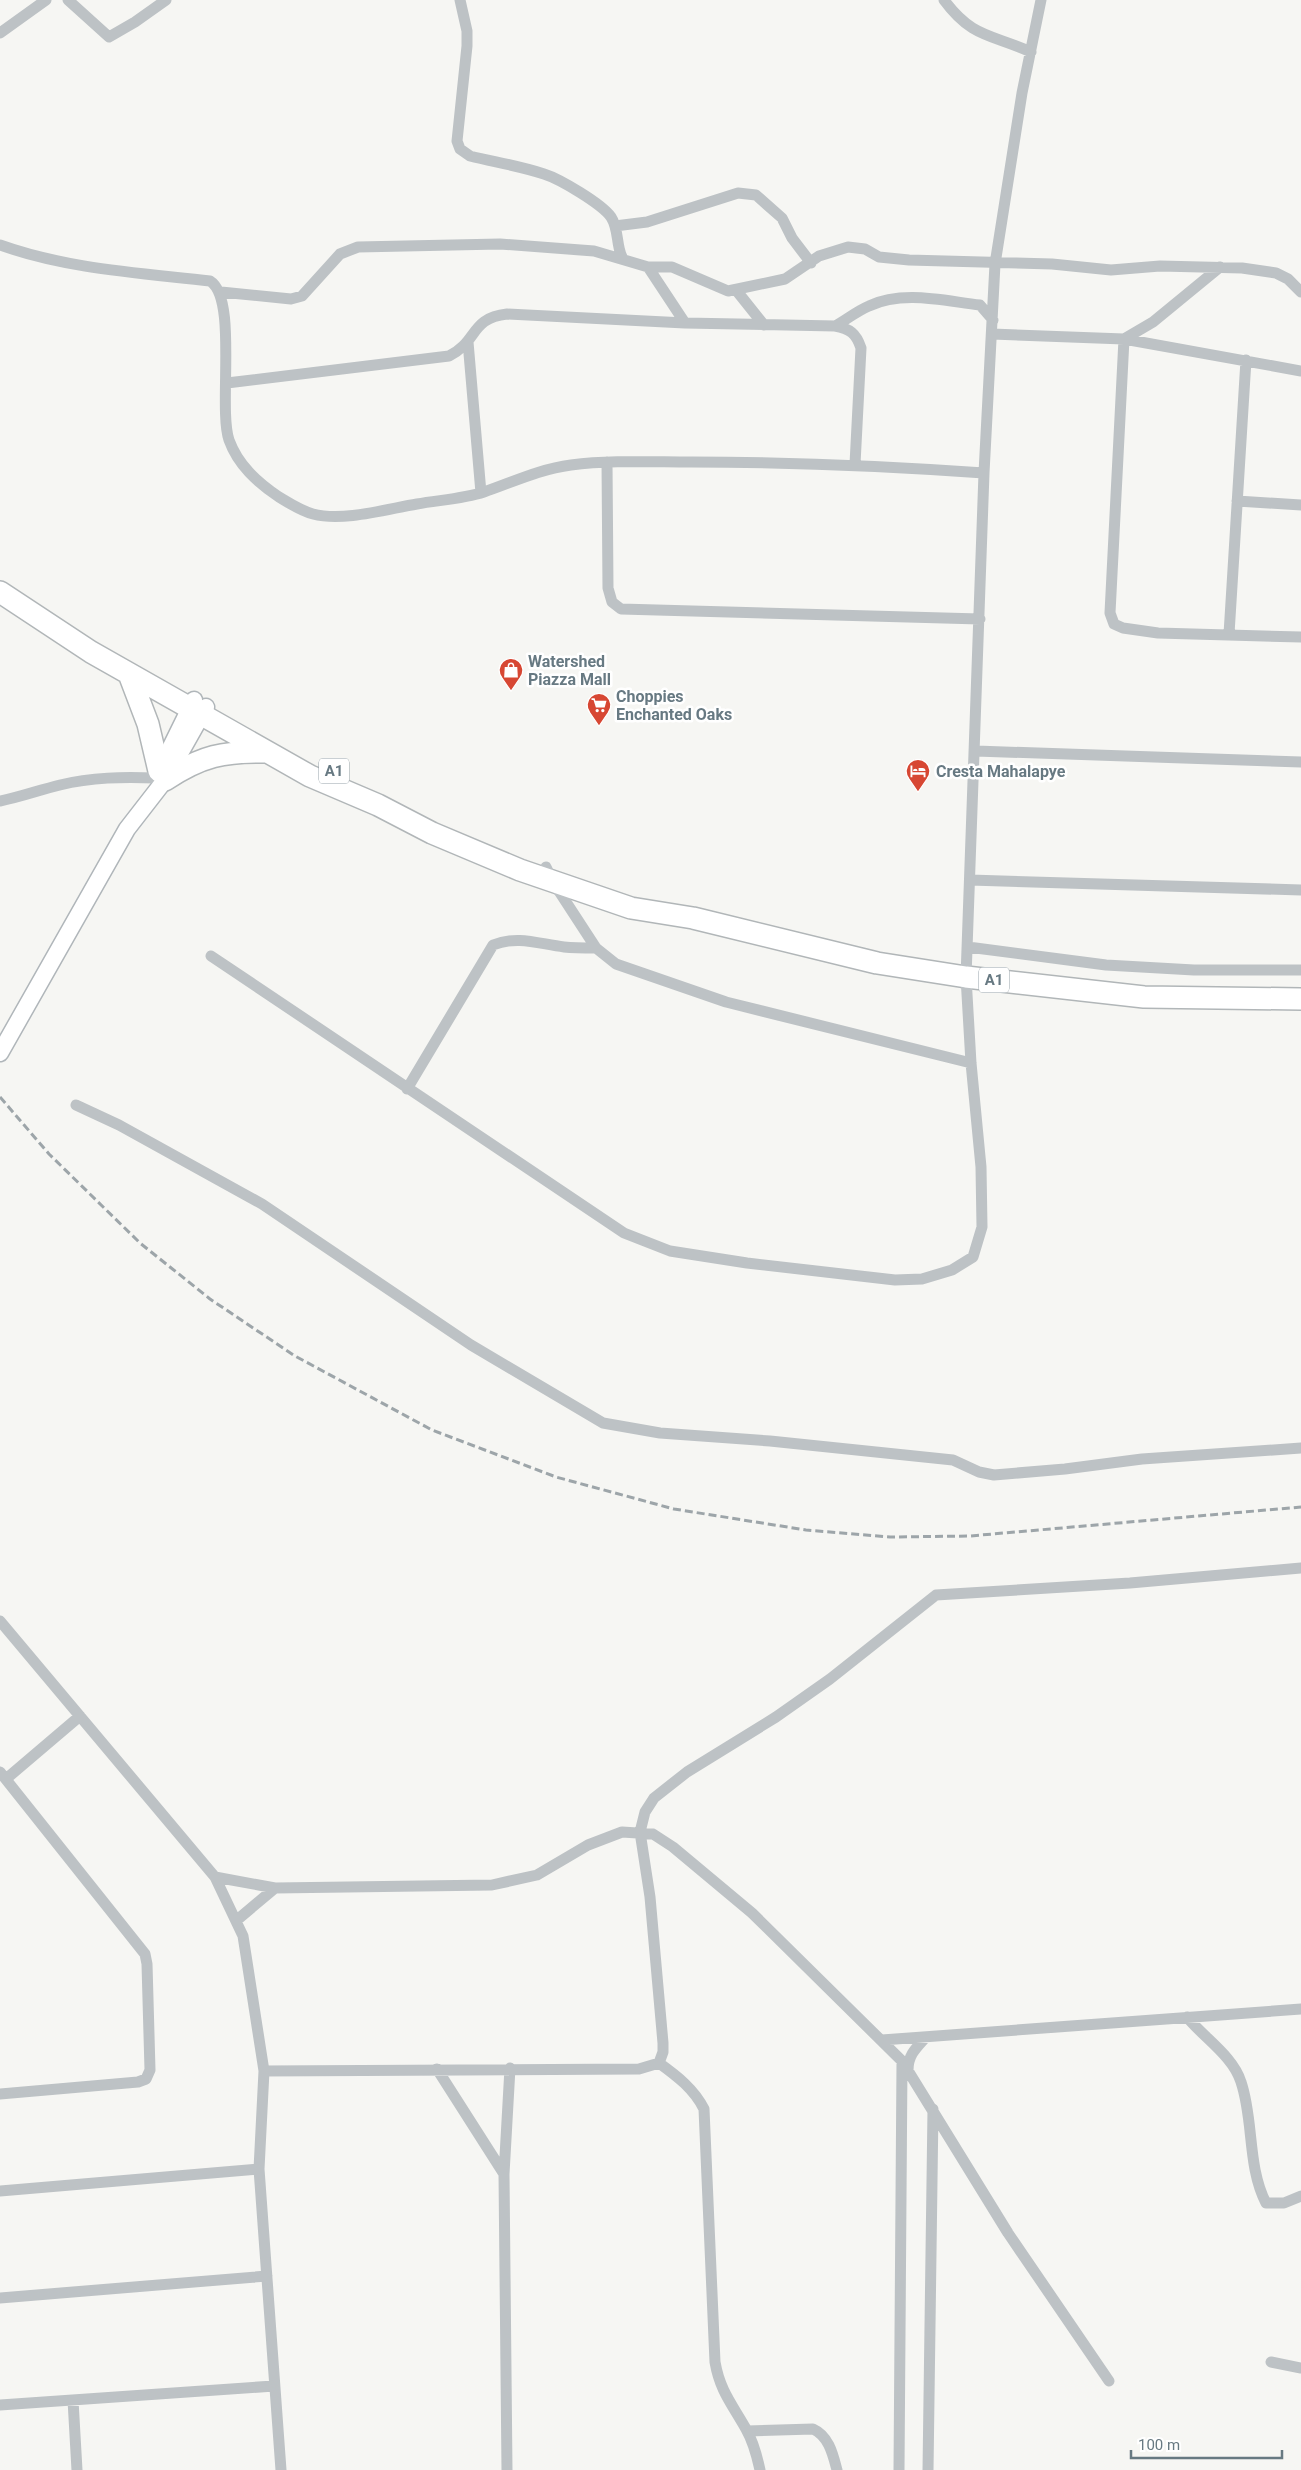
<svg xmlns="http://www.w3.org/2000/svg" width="1301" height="2470" font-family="Roboto,sans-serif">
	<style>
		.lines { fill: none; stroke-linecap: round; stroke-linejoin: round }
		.secondary-casing { stroke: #b0b6ba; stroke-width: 19 }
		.highway-casing { stroke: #b1b6b8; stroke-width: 24 }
		.street { stroke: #bdc2c5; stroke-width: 11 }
		.secondary { stroke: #fff; stroke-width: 16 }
		.highway { stroke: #fff; stroke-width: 21 }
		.rail { stroke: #9da5a9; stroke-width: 3; stroke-dasharray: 8 4; stroke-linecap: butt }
		.labels { text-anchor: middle; stroke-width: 5; stroke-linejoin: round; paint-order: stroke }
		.shield { fill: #fff; stroke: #95a1a8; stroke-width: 1 }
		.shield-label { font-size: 15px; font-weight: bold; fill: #677982 }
		.poi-label { font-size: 16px; font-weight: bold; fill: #677982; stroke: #fff; text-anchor: start }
	</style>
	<rect width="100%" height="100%" fill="#f6f6f3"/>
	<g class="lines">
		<g class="secondary-casing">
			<path id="secondary" d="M163 763 194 700
				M0 1053 127 829 165 780 206 707"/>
		</g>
		<g class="highway-casing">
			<path id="highway" d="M0 592 91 652 310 776 378 805 432 833 520 870 631 908 693 918 877 963 966 977 1144 997 1301 999
				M129 674 148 724 159 771
				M165 780C201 756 224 751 267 752"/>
		</g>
		<path class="street" d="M68 0 109 37 135 22 166 0
			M460 0 467 31V46L457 141 460 149 470 156C494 162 520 166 544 174 560 179 602 204 611 217 619 229 616 245 622 257
			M944 0C972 38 991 34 1031 52
			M0 33 46 0
			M615 226 647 222 738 193 756 195 782 218 792 238 811 263
			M0 245C67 269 141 273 210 281 238 298 218 408 229 440 238 465 257 482 279 497 289 503 301 511 313 514 343 522 387 509 417 504 439 500 463 499 484 492 513 482 540 469 571 465 610 460 651 462 691 462 789 462 886 466 984 473
			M648 267H672L728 291 785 279 819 256 848 247 865 249 879 257 909 260 1052 264 1111 270 1160 266 1242 268 1276 273 1288 279 1301 292
			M1220 267 1153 322 1124 339 1110 613 1114 624 1123 628 1158 633 1301 637
			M736 290 764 325
			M221 292 291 299 302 296 340 254 358 247 500 244 594 251 648 267 685 323
			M835 326C846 320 857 311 869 306 903 290 944 301 980 305L993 320
			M992 334 1124 339 1301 371
			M468 342 481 493
			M227 383 449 356C478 342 470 318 507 314L685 323 835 326C850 329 856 333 861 348L855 464
			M607 462 608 588 612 602 621 609 980 619
			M1237 501 1301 505
			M1229 634 1246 360
			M976 751 1301 762
			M0 801C21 797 39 790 60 785 92 777 123 777 156 778
			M546 867 553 882 596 948 616 964 726 1002 971 1063
			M970 880 1301 890
			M968 947 1106 965 1194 970H1301
			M211 956 624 1233 670 1251 747 1263 895 1280 922 1279 952 1270 973 1257 982 1227 981 1167 971 1063 966 977 984 473 995 264 1022 93 1041 0
			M407 1089 493 945C518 935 539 944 564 947 574 948 585 948 596 948
			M76 1105 119 1125 262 1204 471 1345 603 1423 660 1433 770 1441 953 1460 979 1472 994 1475 1065 1469 1142 1459 1301 1448
			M0 1621 215 1877 243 1936 264 2071 259 2169 281 2470
			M0 1772 145 1954 147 1964 150 2070 146 2079 138 2082 0 2094
			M6 1779 80 1716
			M215 1877 275 1888 492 1885 537 1875 588 1845 622 1832 653 1834 673 1847 752 1913 902 2061 1008 2233 1109 2381
			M237 1920 275 1888
			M1187 2017C1204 2038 1233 2056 1241 2082 1254 2120 1247 2166 1266 2203H1284L1301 2196
			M882 2040 1301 2009
			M659 2063C677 2076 694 2089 704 2109L715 2362C720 2391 732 2404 746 2429 753 2441 757 2456 760 2470
			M437 2069 504 2174
			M908 2070C908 2055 916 2048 926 2037
			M264 2071 639 2069 659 2063 663 2052V2043L650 1897 640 1832 645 1812 654 1798 687 1772 776 1717 830 1679 936 1595 1130 1583 1301 1568
			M0 2191 259 2169
			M0 2298 267 2276
			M1271 2362 1301 2368
			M73 2400 77 2470
			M0 2405 274 2386
			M747 2431 813 2429C829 2436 833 2455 837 2470
			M507 2470 504 2174 510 2068
			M899 2470 902 2062
			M928 2470 933 2109"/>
		<use href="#secondary" class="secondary"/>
		<use href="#highway" class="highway"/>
		<path class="rail" d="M0 1097 49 1154 140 1243 210 1299 295 1356 432 1430 556 1477 674 1509 806 1530 890 1537 970 1536 1301 1507"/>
	</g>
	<defs>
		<g id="shop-pin" transform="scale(1.25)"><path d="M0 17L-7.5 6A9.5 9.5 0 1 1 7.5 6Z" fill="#d74733" stroke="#fff"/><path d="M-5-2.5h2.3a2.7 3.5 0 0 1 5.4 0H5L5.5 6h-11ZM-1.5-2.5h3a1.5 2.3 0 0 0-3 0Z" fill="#fff"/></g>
		<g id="supermarket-pin" transform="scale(1.25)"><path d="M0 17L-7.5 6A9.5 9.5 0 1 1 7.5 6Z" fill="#d74733" stroke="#fff"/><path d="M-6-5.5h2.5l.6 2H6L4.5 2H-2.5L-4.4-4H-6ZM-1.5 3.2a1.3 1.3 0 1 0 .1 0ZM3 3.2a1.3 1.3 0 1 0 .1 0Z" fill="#fff"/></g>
		<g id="hotel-pin" transform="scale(1.25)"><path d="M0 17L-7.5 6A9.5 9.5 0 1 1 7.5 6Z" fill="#d74733" stroke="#fff"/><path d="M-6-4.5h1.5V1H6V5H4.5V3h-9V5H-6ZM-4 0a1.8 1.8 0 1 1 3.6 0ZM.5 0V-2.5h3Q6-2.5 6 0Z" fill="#fff"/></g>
	</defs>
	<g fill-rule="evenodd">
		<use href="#shop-pin" x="511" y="670"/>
		<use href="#supermarket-pin" x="599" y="705"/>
		<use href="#hotel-pin" x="918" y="771"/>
	</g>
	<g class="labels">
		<g class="shield">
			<rect x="319" y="758.5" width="30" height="25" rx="4"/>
			<rect x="979" y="967.5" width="30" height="25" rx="4"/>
		</g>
		<g class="shield-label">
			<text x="334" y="776">A1</text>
			<text x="994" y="985">A1</text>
		</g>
		<g class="poi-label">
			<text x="528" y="667">Watershed<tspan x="528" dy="18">Piazza Mall</tspan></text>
			<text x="616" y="702">Choppies<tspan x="616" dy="18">Enchanted Oaks</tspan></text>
			<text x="936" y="777">Cresta Mahalapye</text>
		</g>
	</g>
	<path d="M1131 2450v8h151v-8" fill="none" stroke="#677982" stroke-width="2.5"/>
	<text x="1138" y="2450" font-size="15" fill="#677982" stroke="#ffffff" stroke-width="4" paint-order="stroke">100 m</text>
</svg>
